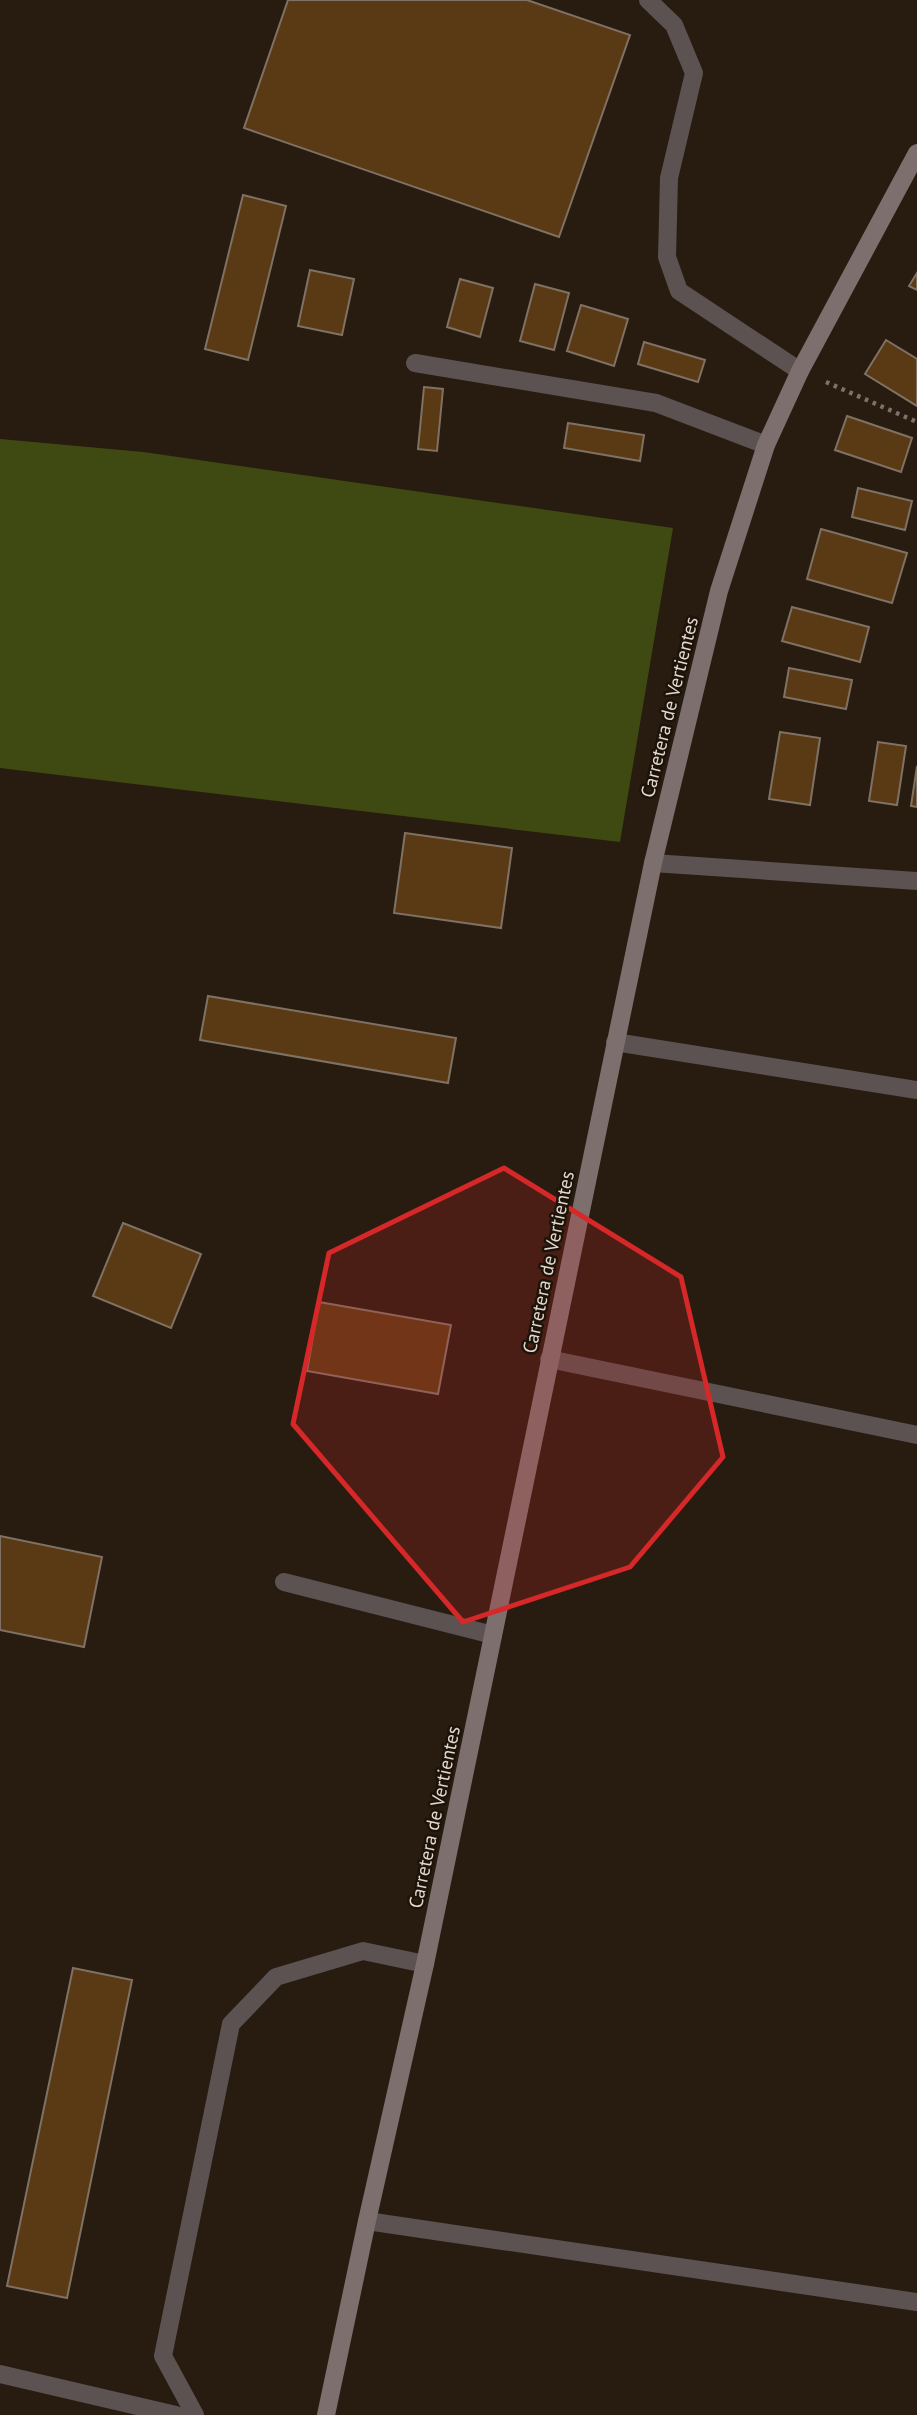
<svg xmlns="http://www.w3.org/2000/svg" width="917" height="2415" font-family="'PT Sans',sans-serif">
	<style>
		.green { fill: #3f4a12 }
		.building { fill: #5a3915; stroke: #7f7163; stroke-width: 2 }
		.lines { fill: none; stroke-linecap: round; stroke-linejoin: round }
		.path { stroke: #7c7269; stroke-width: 4.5; stroke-dasharray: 3.5 5; stroke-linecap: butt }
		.service { stroke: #5b5251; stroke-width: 18 }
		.minor { stroke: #5b5251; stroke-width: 18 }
		.secondary { stroke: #7d6f6e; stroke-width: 18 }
		.marked { fill: #d62828; fill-opacity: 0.2; stroke: #d62828; stroke-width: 5; stroke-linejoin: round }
		.labels { text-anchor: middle; stroke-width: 5; stroke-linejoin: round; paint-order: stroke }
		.street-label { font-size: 19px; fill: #e1d9d2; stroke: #1e1308 }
	</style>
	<rect width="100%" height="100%" fill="#281c11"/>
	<path class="green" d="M0 439 143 452 673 528 620 842 0 768Z"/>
	<path class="building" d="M288 0H527L630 35 559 237 244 128Z
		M243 195 286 206 248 360 205 349Z
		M310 270 354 279 342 335 298 326Z
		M917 273V290L909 286Z
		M460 279 493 288 480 337 447 327Z
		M535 284 569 293 554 350 520 341Z
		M581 305 628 319 614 366 567 351Z
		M886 340 917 359V406L865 374Z
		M644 342 705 360 698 382 638 364Z
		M424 387 443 389 437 451 418 449Z
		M847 416 912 438 901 472 835 450Z
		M568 423 644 435 640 461 564 448Z
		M858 488 912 501 905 530 852 517Z
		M821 529 907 553 892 603 807 579Z
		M792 607 869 627 860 662 782 641Z
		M789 668 852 680 846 709 784 697Z
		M780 732 820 738 810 805 769 799Z
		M878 742 906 746 897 805 869 801Z
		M917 766V807L911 806Z
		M405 833 512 848 501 928 394 913Z
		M208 996 456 1038 448 1083 200 1040Z
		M123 1223 201 1254 171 1328 93 1296Z
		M319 1302 451 1325 438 1394 307 1371Z
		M0 1536 102 1557 84 1647 0 1630Z
		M73 1968 132 1980 67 2298 7 2286Z"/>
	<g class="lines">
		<path class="path" d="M826 382 917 422"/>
		<path class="service" d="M648 0 674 25 694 73 669 178 667 257 679 291 800 371
			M415 363 656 403 766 445
			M615 1042 917 1090
			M549 1359 917 1435
			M284 1582 493 1635
			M367 2221 917 2302
			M0 2374 176 2415
			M195 2415 163 2356 231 2024 276 1977 363 1951 425 1964"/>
		<path class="minor" d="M653 863 917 881"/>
		<path class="secondary" d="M326 2415 367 2221 425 1964 653 863 719 591 766 445 800 371 917 153"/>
	</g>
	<path class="marked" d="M504 1168 681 1277 723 1457 630 1567 463 1622 293 1424 329 1253Z"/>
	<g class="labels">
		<g class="street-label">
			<text transform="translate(669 707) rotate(-76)" y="7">Carretera de Vertientes</text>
			<text transform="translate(548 1262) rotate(-78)" y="7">Carretera de Vertientes</text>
			<text transform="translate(434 1817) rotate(-78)" y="7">Carretera de Vertientes</text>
		</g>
	</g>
</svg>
